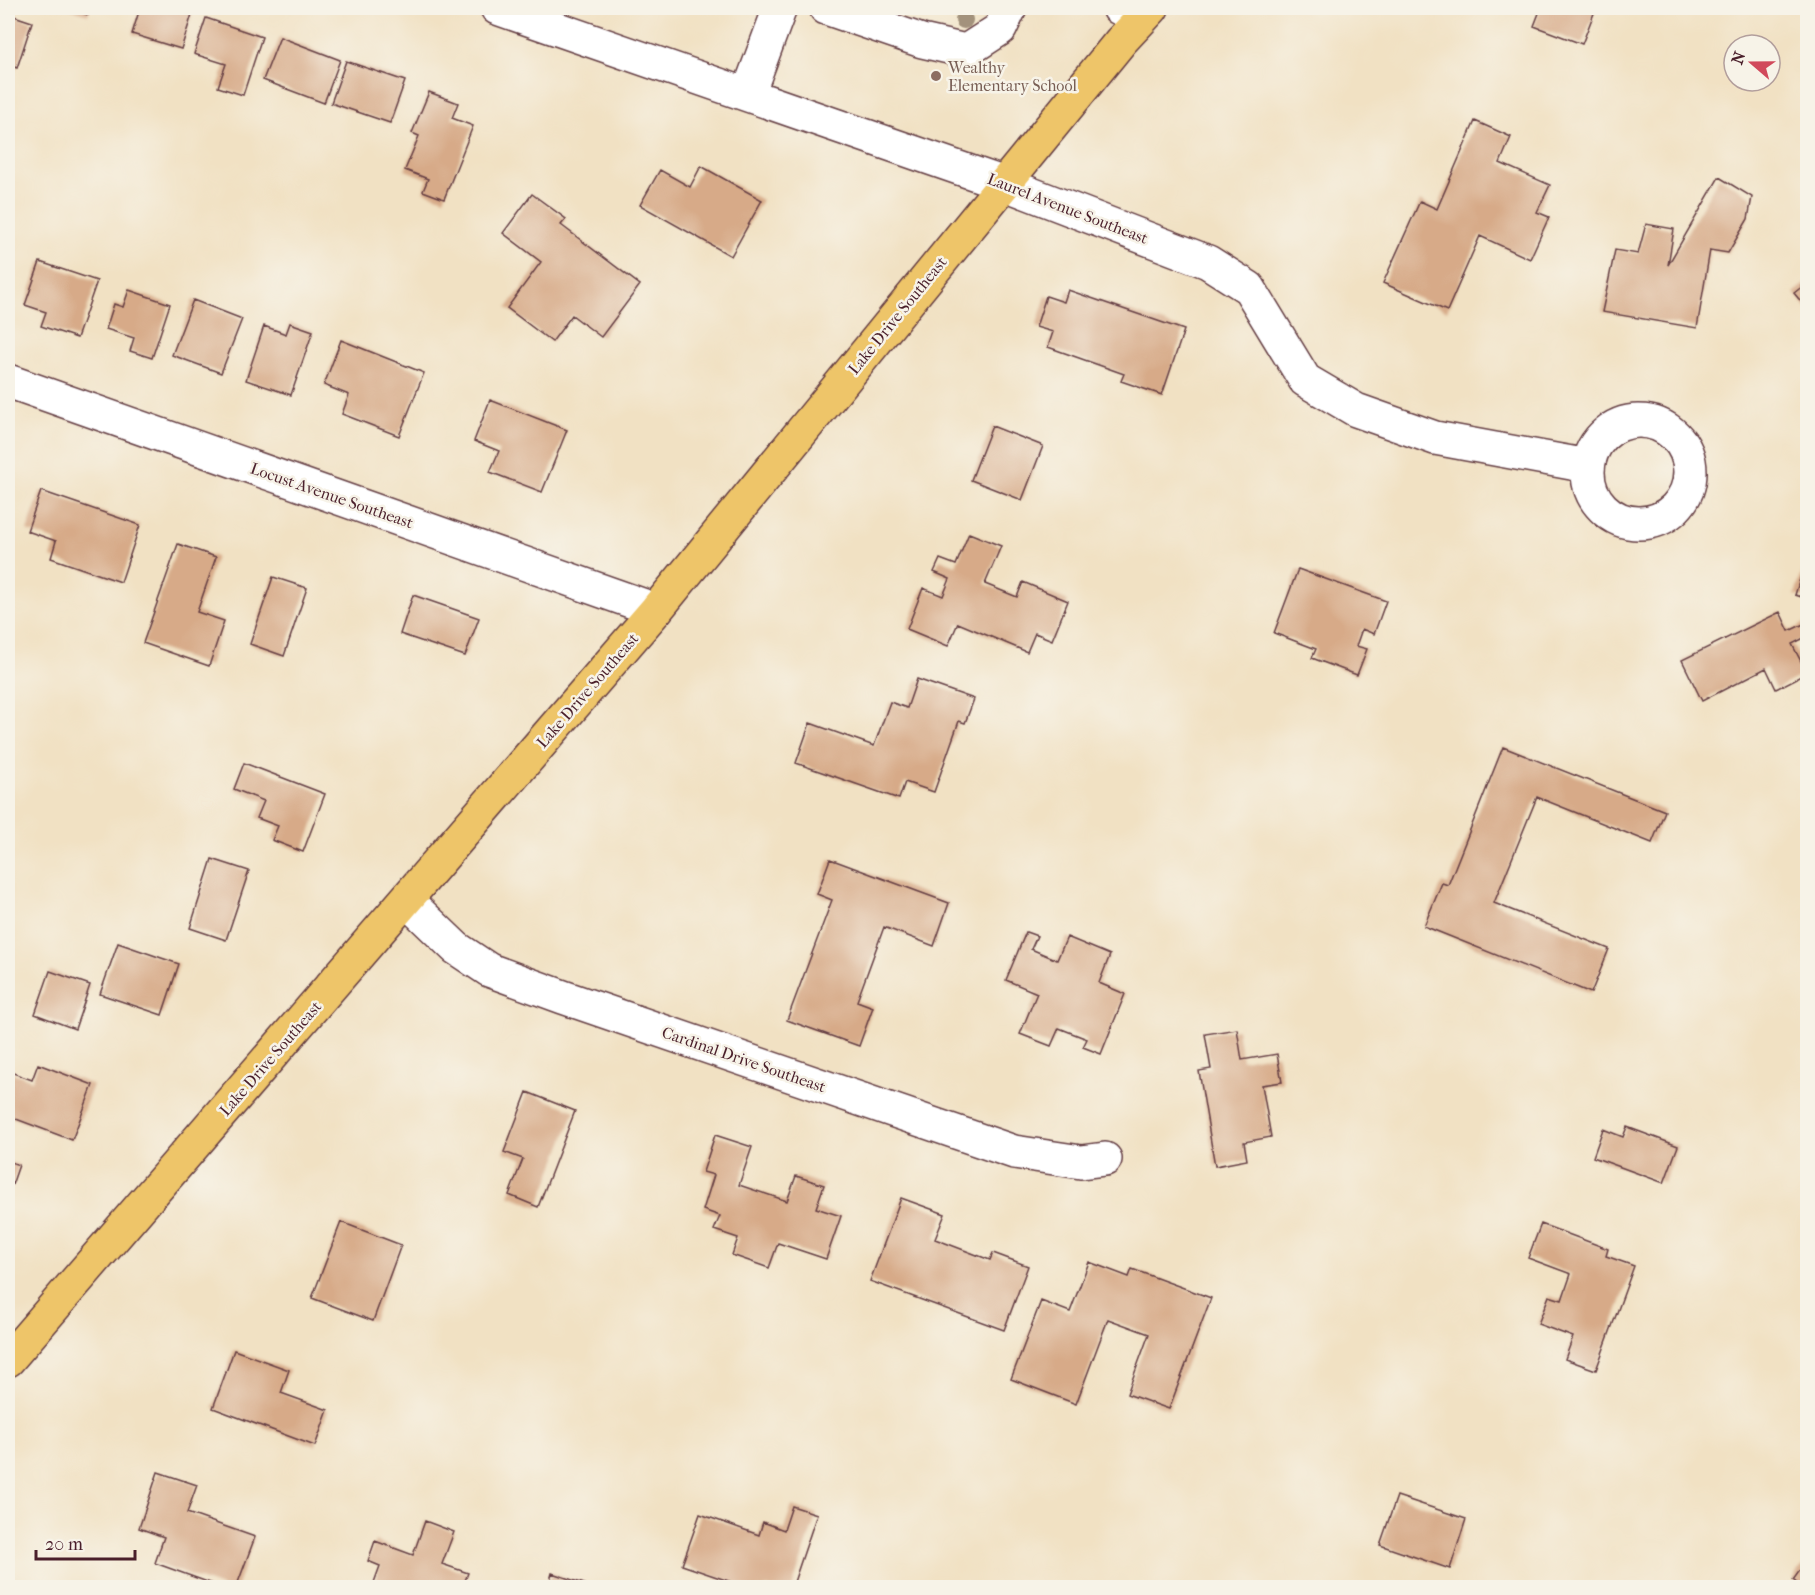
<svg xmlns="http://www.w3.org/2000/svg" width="1815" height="1595" font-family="'IM FELL French Canon',serif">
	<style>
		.building { fill: #d7aa88 }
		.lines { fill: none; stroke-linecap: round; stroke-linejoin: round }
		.minor-casing { stroke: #633c42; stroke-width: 36 }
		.major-casing { stroke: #633c42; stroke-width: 36 }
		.minor { stroke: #fff; stroke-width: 33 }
		.major { stroke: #eec569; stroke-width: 33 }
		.tree { fill: #a3927c }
		.education-dot { fill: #8d6e63; stroke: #f7f3e8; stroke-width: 2 }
		.labels { text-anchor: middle; stroke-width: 5; stroke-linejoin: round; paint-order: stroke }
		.education-label { font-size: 16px; fill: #785e54; stroke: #f7f3e8; text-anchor: start }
		.street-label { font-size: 16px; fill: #4a1f2b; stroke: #f7f3e8 }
	</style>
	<rect width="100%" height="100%" fill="#f7f3e8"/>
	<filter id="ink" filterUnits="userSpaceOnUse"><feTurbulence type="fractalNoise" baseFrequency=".0167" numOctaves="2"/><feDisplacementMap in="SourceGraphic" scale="12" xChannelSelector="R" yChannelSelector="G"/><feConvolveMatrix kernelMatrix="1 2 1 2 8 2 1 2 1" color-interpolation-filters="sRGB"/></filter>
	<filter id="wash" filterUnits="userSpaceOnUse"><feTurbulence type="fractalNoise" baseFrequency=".008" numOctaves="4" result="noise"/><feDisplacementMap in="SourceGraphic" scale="24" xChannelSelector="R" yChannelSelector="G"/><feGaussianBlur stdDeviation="1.35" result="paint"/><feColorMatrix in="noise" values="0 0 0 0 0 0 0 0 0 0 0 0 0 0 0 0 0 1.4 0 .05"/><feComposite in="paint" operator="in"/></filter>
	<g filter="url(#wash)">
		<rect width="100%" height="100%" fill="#f1e1c3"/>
		<g id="blocks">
			<path class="building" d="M68 8H90L88 15Z
				M140 8H194L181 49 132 34Z
				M1541 8H1596L1582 44 1534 26Z
				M8 14 32 22 17 68 8 65Z
				M206 18 262 37 243 95 218 87 226 64 194 54Z
				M280 37 340 60 324 103 263 80Z
				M346 61 405 81 390 123 331 103Z
				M429 92 458 103 452 118 473 126 444 199 423 191 428 179 405 170 419 136 412 133Z
				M1475 121 1511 137 1500 163 1550 185 1537 212 1549 217 1530 259 1480 236 1447 311 1383 283 1420 201 1437 209Z
				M701 166 762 200 731 256 640 205 660 170 690 187Z
				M1719 177 1752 197 1748 219 1728 253 1710 250 1697 328 1602 312 1615 250 1638 254 1646 224 1674 229 1668 265Z
				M532 194 566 219 561 225 640 285 601 337 572 315 552 342 507 308 541 262 503 233Z
				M40 262 97 281 77 338 41 326 46 312 25 305Z
				M1808 282V310L1794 293Z
				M129 290 170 304 152 358 130 351 134 338 106 329 114 304 123 307Z
				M1068 290 1184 330 1162 395 1121 381 1124 374 1048 347 1053 332 1036 327 1046 296 1064 302Z
				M193 300 242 319 221 373 172 355Z
				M290 323 313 331 291 395 246 380 264 326 286 334Z
				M341 340 424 373 399 436 342 414 349 395 324 385Z
				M490 400 567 430 542 492 490 472 499 451 474 441Z
				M992 426 1043 446 1022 500 971 480Z
				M41 491 140 525 121 582 51 558 56 541 27 531Z
				M969 533 1001 546 985 584 1017 597 1023 582 1068 601 1052 640 1035 633 1027 652 958 623 948 646 907 629 923 588 943 596 950 579 934 572 940 559 956 565Z
				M178 544 216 557 197 612 224 621 209 666 143 643Z
				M1807 557H1808V599L1795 595Z
				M1298 569 1386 601 1374 634 1362 629 1356 646 1367 649 1357 675 1312 658 1316 649 1274 633Z
				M273 577 307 588 284 656 250 644Z
				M413 595 479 618 465 656 400 634Z
				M1780 612 1789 631 1808 622V636L1792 644 1807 673 1776 689 1766 668 1702 701 1682 660Z
				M917 679 974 699 965 723 959 721 934 792 905 782 899 799 796 763 810 723 874 746 890 702 907 708Z
				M1503 747 1665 811 1652 843 1537 797 1494 903 1609 949 1591 993 1424 926 1442 883 1448 885Z
				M244 763 325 794 303 852 272 840 278 826 257 818 264 801 234 789Z
				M212 859 249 871 226 940 190 928Z
				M830 859 949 903 934 946 884 927 857 1001 873 1007 859 1046 787 1020 832 900 817 894Z
				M1026 932 1037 936 1031 949 1057 960 1067 937 1110 955 1099 983 1125 994 1101 1054 1083 1047 1087 1039 1059 1028 1051 1046 1020 1034 1037 993 1006 980Z
				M118 943 179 964 162 1015 100 994Z
				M50 971 90 985 75 1029 35 1014Z
				M1237 1029 1242 1060 1277 1054 1282 1082 1262 1085 1271 1137 1244 1142 1247 1160 1215 1166 1199 1071 1211 1069 1205 1034Z
				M38 1064 93 1085 72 1140 8 1116V1071L32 1080Z
				M527 1092 575 1111 538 1207 509 1195 523 1159 504 1152Z
				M1627 1127 1678 1146 1664 1183 1593 1157 1603 1129 1623 1137Z
				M715 1135 752 1147 739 1185 787 1201 796 1176 824 1185 816 1208 841 1216 826 1259 778 1243 769 1268 732 1255 738 1238 714 1230 720 1216 703 1210 714 1175 703 1172Z
				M8 1161 19 1165 12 1185 8 1183Z
				M901 1198 945 1214 935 1239 990 1260 993 1253 1028 1266 1004 1330 870 1281Z
				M341 1222 401 1245 373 1321 312 1298Z
				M1541 1224 1608 1249 1606 1256 1634 1266 1596 1370 1565 1359 1573 1337 1538 1324 1549 1296 1562 1300 1571 1274 1528 1258Z
				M1089 1262 1129 1277 1132 1269 1211 1298 1169 1409 1127 1394 1149 1334 1108 1319 1076 1404 1011 1379 1041 1301 1070 1312Z
				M234 1350 289 1370 281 1393 328 1410 315 1446 213 1408Z
				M158 1472 197 1485 187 1513 255 1537 236 1588H224L155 1563 164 1537 139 1528Z
				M1397 1496 1466 1519 1450 1569 1380 1545Z
				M792 1506 817 1514 792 1588H749L682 1565 700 1514 759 1535 763 1522 784 1530Z
				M425 1521 454 1532 442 1564 468 1573 462 1588H372L380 1566 368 1561 375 1541 413 1555Z
				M1808 1559V1588H1803L1793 1580Z
				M552 1573 593 1587V1588H548Z"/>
		</g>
	</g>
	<g filter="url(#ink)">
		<use href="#blocks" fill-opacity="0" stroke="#633c42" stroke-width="1.5"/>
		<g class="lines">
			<g class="minor-casing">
				<path id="minor" d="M497 8 1005 184 1208 262 1249 288 1305 380 1356 410 1435 438 1588 466
					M826 8 922 41 966 51 1000 29 1010 8
					M1119 8 1143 17
					M748 94 780 8
					M8 381 656 610
					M1588 472a51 51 0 1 1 102 0a51 51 0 1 1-102 0Z
					M407 901 456 948 489 970 563 997 1014 1152 1081 1162 1105 1159"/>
			</g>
			<g class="major-casing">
				<path id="major" d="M8 1360 656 610 1121 41 1152 8"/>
			</g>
			<use href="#minor" class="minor"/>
			<use href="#major" class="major"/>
		</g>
		<circle class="tree" cx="964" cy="20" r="9"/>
	</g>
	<circle class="education-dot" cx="936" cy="76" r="6"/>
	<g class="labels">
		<g class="education-label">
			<text x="948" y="73">Wealthy<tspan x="948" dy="18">Elementary School</tspan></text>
		</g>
		<g class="street-label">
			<text transform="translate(1068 208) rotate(21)" y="6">Laurel Avenue Southeast</text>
			<text transform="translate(897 315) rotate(-51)" y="6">Lake Drive Southeast</text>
			<text transform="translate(332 495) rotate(19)" y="6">Locust Avenue Southeast</text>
			<text transform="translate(587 690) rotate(-49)" y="6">Lake Drive Southeast</text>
			<text transform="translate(270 1058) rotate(-49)" y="6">Lake Drive Southeast</text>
			<text transform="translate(744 1059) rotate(19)" y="6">Cardinal Drive Southeast</text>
		</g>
	</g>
	<rect width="1815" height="1595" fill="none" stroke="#f7f3e8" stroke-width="30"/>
	<g transform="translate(1752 63) rotate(290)"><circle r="28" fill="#f7f3e8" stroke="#b29e9c" stroke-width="1.5"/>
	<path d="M0-4.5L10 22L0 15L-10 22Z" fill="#d1495b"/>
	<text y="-9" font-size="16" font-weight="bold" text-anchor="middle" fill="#4a1f2b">N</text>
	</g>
	<path d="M36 1550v9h99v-9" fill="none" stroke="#4a1f2b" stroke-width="3"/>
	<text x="45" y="1550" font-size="18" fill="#4a1f2b" stroke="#f7f3e8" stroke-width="4.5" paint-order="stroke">20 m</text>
</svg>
